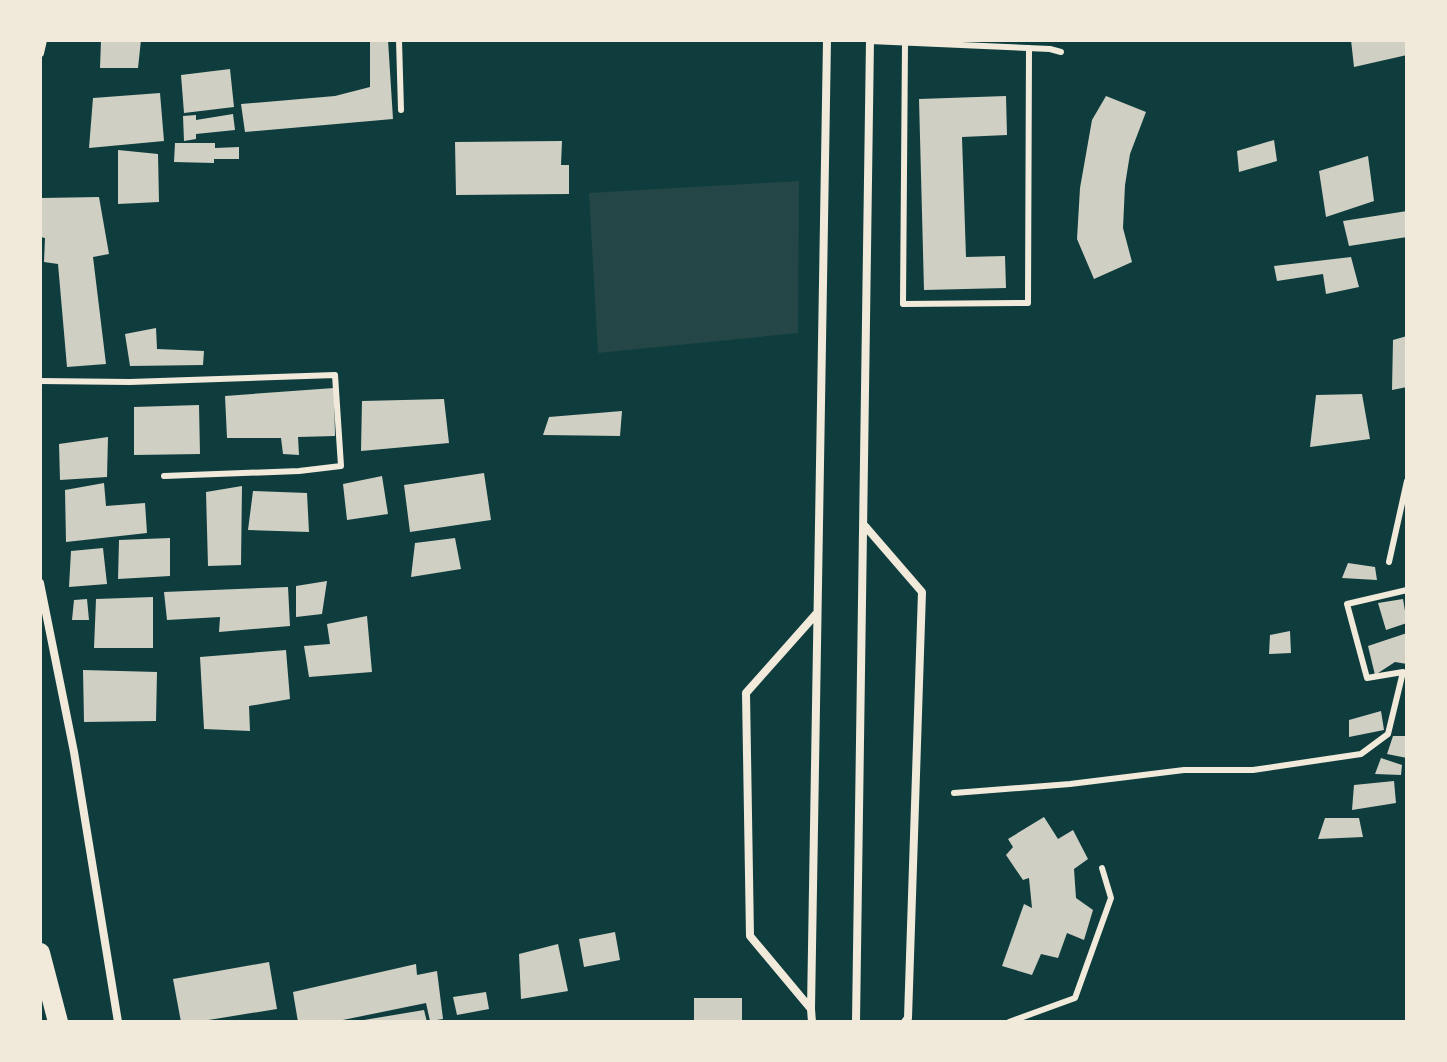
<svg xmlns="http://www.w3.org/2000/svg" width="1447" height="1062" font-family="'Noto Sans',sans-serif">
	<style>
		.green { fill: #244646 }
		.building { fill: #cfcfc3 }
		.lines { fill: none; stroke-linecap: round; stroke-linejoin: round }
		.service { stroke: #f1e9da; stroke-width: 6 }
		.minor { stroke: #f1e9da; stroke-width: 8 }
		.primary { stroke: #f1e9da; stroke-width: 20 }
	</style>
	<rect width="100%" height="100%" fill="#0f3d3e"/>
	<path class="green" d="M799 181 798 333 598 353 589 193Z"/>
	<path class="building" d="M101 40H141L138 68H100Z
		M370 40H388L393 119 245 132 241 104 335 96 370 87Z
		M1351 40H1407V55L1354 67Z
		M230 69 234 107 184 113 181 75Z
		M160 93 164 141 89 148 93 98Z
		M1006 96 1007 135 962 137 966 257 1005 256 1006 288 924 290 919 99Z
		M1106 96 1146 112 1130 154 1125 185 1123 228 1132 262 1094 279 1077 239 1080 188 1092 120Z
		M233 114 235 130 196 134V139L184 141 183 116 196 115V120Z
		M1274 140 1277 161 1239 172 1237 151Z
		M562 141 561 165H569V194L456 195 455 142Z
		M175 143H215V148L239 147V159H214V163L174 162Z
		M118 150 158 154 159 202 118 204Z
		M1368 156 1374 201 1326 217 1319 171Z
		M99 197 109 254 93 257 106 364 67 367 58 264 44 262 45 238 40 237V205L42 198Z
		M1407 211V237L1349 246 1343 221Z
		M1351 257 1359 287 1326 294 1323 274 1277 281 1274 266Z
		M156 328 157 349 204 351 203 365 130 366 125 334Z
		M1407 336V387L1392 390 1393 340Z
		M334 388 335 436 298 437 299 455 283 454 281 438H227L225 396Z
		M1362 394 1370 439 1310 447 1316 395Z
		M444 399 449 443 361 451 362 401Z
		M199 405 200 454 134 455V407Z
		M622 411 620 436 543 435 549 417Z
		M108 437 107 477 60 480 59 444Z
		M484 473 491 520 410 532 404 485Z
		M382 476 388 514 347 520 343 484Z
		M104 483 106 506 145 503 147 533 66 542 65 490Z
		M242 486 241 565 208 566 206 492Z
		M253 491 307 493 309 532 248 530Z
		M170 538V576L118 579 119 540Z
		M455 538 461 569 411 577 415 543Z
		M103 548 107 584 69 587 71 551Z
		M1348 563 1375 567 1377 580 1342 578Z
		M327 581 322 614 296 617V586Z
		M288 587 290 626 219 632 220 617 167 620 164 592Z
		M153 597V648H94L96 599Z
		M87 599 89 620H72L74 600Z
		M1403 599 1407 623 1386 630 1378 603Z
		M367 616 372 672 309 677 304 646 330 644 327 624Z
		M1290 631 1291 653 1269 654 1270 635Z
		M1407 633V664L1395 662 1375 675 1368 646Z
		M286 650 290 699 249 706 250 731 204 729 200 657Z
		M83 670 157 672 156 721 84 722Z
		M1381 711 1384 730 1349 737V720Z
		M1393 736H1407V758L1387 754Z
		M1381 758 1402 765 1401 775 1375 774Z
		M1394 781 1396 803 1352 810 1354 785Z
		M1044 817 1058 839 1073 830 1088 859 1074 869 1076 898 1093 910 1084 940 1067 933 1058 958 1041 954 1032 975 1002 966 1024 904 1032 908 1029 878 1023 880 1006 855 1013 847 1008 839Z
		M1325 818H1359L1363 837 1318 839Z
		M615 932 620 960 584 967 579 939Z
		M558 944 568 991 521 999 519 954Z
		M269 962 277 1009 196 1022H181L173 979Z
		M416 964 417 975 437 971 443 1019 430 1021 426 1003 333 1022H298L293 992Z
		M486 992 489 1009 457 1015 453 997Z
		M694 998H742V1022H694Z
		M424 1010 427 1022H365L364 1020Z"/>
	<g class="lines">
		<path class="service" d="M399 40 401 110
			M870 41 1050 49 1061 52
			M905 42 903 304 1028 303 1029 48
			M40 381 130 382 335 375 341 466 299 471 164 476
			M1389 562 1407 481
			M954 793 1070 784 1184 770H1253L1361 754 1388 734 1403 672 1367 678 1347 604 1407 590
			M1009 1022 1075 998 1111 898 1102 868"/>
		<path class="minor" d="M40 53 43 40
			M865 526 922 592 908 1018 905 1022
			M40 583 74 752 118 1022
			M811 1009 827 40
			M812 1022 811 1009 750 936 746 693 817 613
			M856 1022 870 40"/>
		<path class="primary" d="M40 953 58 1022"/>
	</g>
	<rect width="1447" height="1062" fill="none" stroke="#f1e9da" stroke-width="84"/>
</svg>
